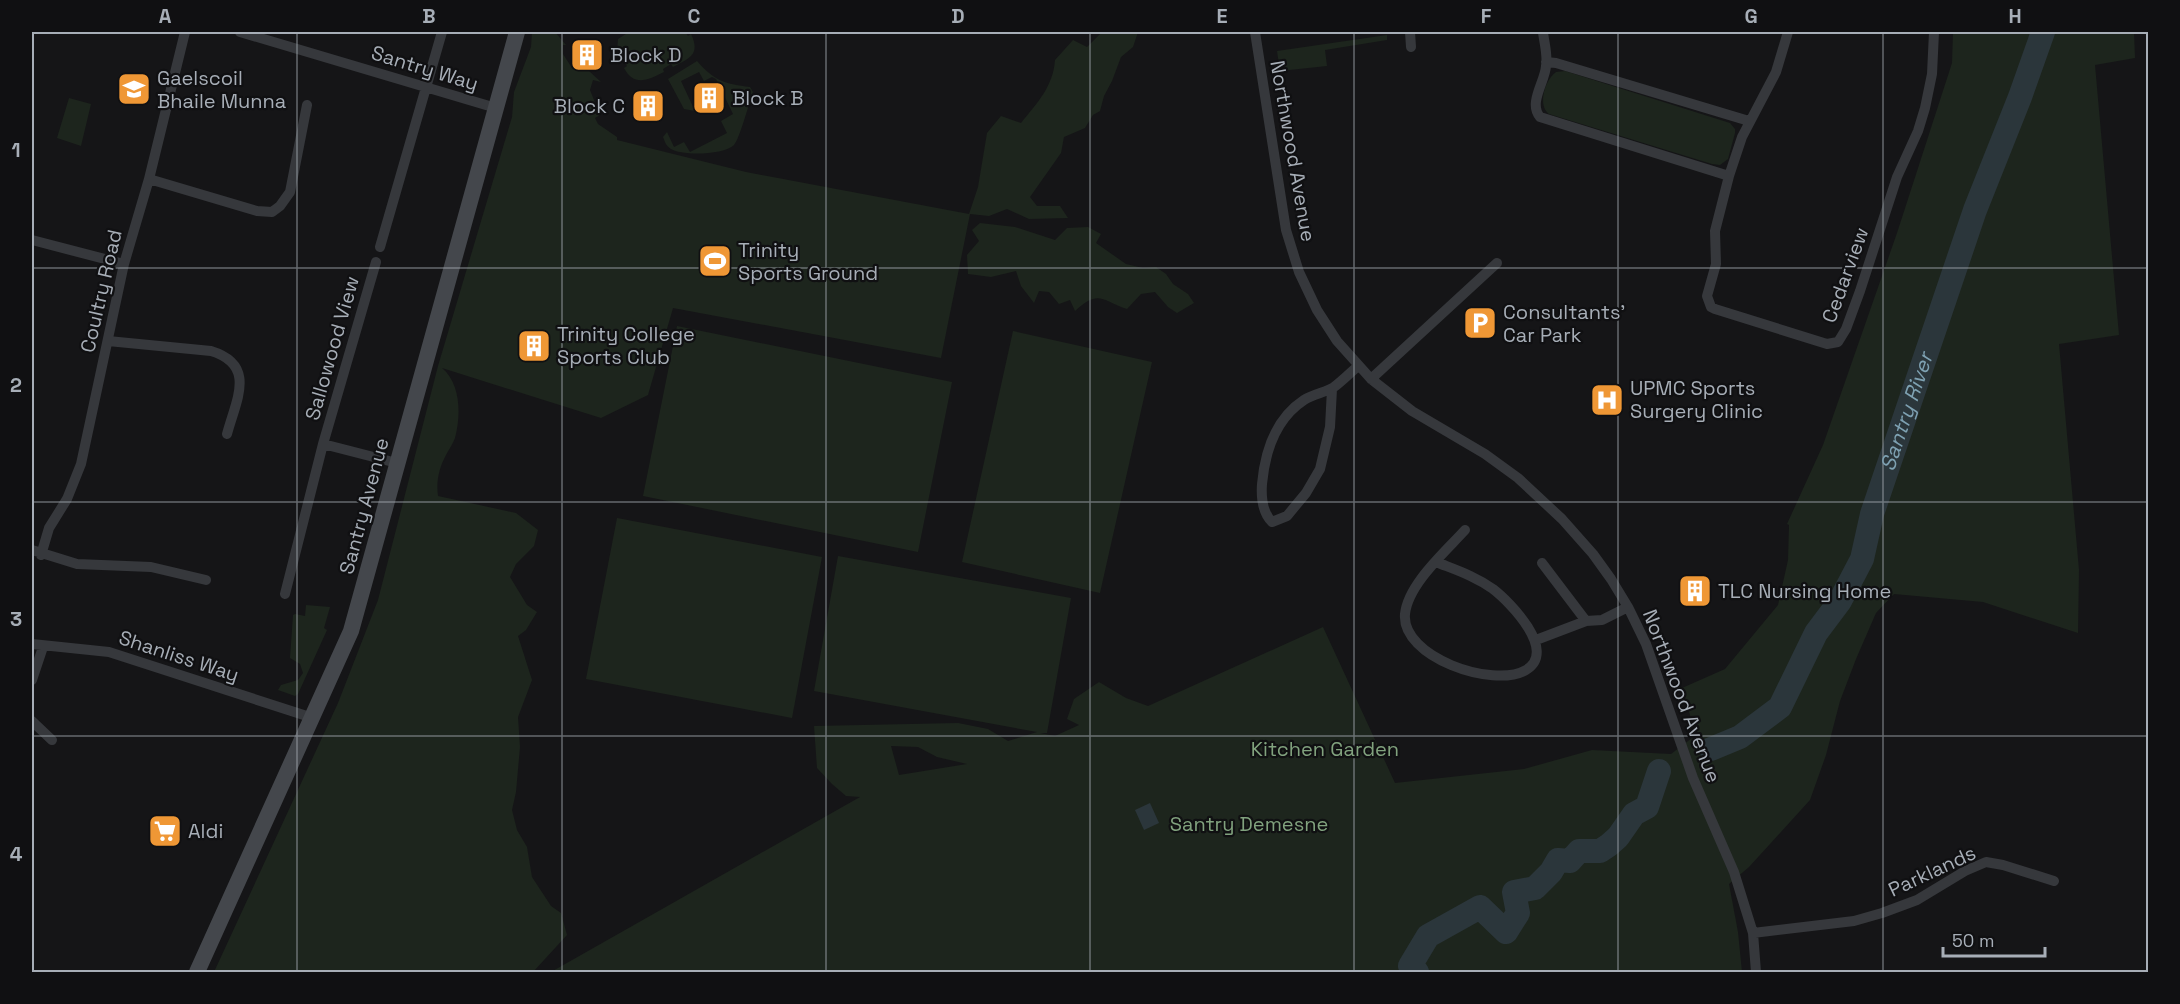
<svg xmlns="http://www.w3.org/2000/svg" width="2180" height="1004" font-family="'Space Grotesk',sans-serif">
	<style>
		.green { fill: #1d251d; fill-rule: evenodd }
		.water { fill: #2b363b }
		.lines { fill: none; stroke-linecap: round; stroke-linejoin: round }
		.river { stroke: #2b363b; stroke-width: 24 }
		.street { stroke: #36383c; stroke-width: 10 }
		.secondary { stroke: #44474c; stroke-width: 16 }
		.grid { fill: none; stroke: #a7aeb7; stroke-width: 1.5; stroke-opacity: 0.55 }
		.labels { text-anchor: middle; stroke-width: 4.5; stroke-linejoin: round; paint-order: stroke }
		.poi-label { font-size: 20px; fill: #a7aeb7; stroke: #101012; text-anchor: start }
		.street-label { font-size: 20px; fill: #a7aeb7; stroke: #101012 }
		.park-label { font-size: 20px; fill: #81a27e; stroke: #101012 }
		.water-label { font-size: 21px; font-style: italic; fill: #7ea1b2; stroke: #101012 }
		.neatline { fill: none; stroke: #a7aeb7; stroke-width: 2 }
		.grid-label { font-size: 20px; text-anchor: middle; font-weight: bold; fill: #a7aeb7 }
	</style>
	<rect width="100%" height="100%" fill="#151517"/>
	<path class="green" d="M532 32H555L566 45H563V54L572 68 589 71 601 82 593 80 590 90 600 115 595 118 598 124 617 137V140L746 172 969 214 978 187 987 133 1001 116 1021 123C1037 103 1053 87 1055 60L1073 40 1087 47 1102 32H1138L1133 47 1121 57 1112 81 1104 96 1100 111 1093 115 1085 128 1064 137 1061 153 1030 197 1037 206H1060L1068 218 1029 219 1007 209 989 216 970 214 941 358 673 308 648 395 601 418 442 368C461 384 461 415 455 438 453 444 449 449 446 455 439 468 436 481 438 496L516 513 538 530 534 546 516 564 510 577 527 605 537 612 526 630 518 636 532 680 518 717 520 747 516 792 512 810 517 830 527 847 532 877 551 906 561 913 567 935 533 972H214L338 703 378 600 438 366 512 117 514 92 531 47Z
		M629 32H685L688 36 691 34C701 55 689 58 673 67L671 64 663 69 664 72C648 80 634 87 624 68L627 66 617 52 618 39Z
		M1953 32H2134L2135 58 2095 65 2119 335 2059 344 2079 570 2078 633 1983 602 1894 594 1876 613 1856 659 1840 701 1826 755 1810 800 1749 867 1729 884 1738 932 1742 972H551L860 797 846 796 832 784 817 768 814 726 958 723 988 729 1008 741 1037 732 814 691 838 556 1071 598 1047 733H1040L1055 736 1079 725 1067 719 1074 699 1099 682 1126 698 1148 706 1323 627 1395 783 1524 769 1592 750 1671 754 1696 735 1682 688 1725 669 1778 605 1788 560 1789 525 1787 524 1823 445 1897 233 1952 63ZM891 746 918 747 937 757 967 764 899 775Z
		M1387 35V40L1325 50 1327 66 1280 71 1277 51Z
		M697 61C714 81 726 84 750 87L753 92C749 103 740 138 734 145 724 155 682 156 671 149 666 146 665 142 663 137L667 132 674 147 684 142 690 152 727 133 721 121 733 114 716 79 712 77 704 81 699 72 681 81 695 111 684 109 668 79Z
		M1565 71 1730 123 1735 129V133L1728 159 1720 165 1712 164 1549 114C1537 105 1545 80 1556 72Z
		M69 98 91 104 81 146 57 138Z
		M980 223 1015 227 1055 240 1067 228 1088 227 1101 234 1096 243 1126 264 1143 268 1156 267 1166 274 1173 284 1188 294 1194 303 1177 313 1168 307 1155 292 1141 294 1127 309C1101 300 1099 289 1075 311L1070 300 1059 304 1049 292 1039 291 1034 303 1021 286 1016 271 991 277 968 274 967 255 979 241 972 230Z
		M677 326 952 382 918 552 643 496Z
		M1013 331 1152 362 1100 593 962 562Z
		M617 518 822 557 792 718 586 679Z
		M306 605 330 607 324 628 327 630 298 694 295 696 278 690 281 685 298 680 303 673 300 664 290 658 293 615 295 614 305 616Z"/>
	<path class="water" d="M1150 803 1159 823 1144 830 1135 810Z"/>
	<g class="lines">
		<g class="river">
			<path id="s1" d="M1711 749 1740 737 1780 707 1816 633 1840 601 1862 559 1872 514 1975 210 2020 97 2043 32"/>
			<path d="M1417 972 1410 966 1428 936 1480 907 1506 932 1518 913 1514 892 1535 888 1551 872 1558 860 1570 861 1579 851H1600L1609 845 1618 837 1634 814 1647 807 1659 771"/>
		</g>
		<path class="street" d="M240 32 496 108
			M1255 32 1286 230 1299 272 1317 310 1337 341 1371 379 1412 411 1485 454 1518 478 1562 519 1593 554 1611 579 1628 607 1646 644 1693 778 1734 872 1753 933 1756 972
			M1410 32 1411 47
			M1543 32C1544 42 1548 55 1546 66 1545 82 1528 103 1540 117L1729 176
			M1788 32 1776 72 1742 137 1729 176 1715 231 1716 264 1707 296 1711 307 1715 309 1827 344 1838 342 1846 329 1860 291 1897 177 1918 131 1925 108 1932 74 1934 32
			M1546 62 1556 63 1749 121
			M149 179 257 211 272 212 280 206 290 192 307 105
			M32 240 124 264
			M380 247 442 32
			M108 341 211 351C257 365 236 400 227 434
			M1371 379 1497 263
			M1332 389 1330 427 1320 469 1306 493 1287 516 1272 522C1262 512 1261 498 1262 484 1265 451 1275 419 1304 400 1313 394 1327 392 1334 387 1342 381 1350 373 1358 366
			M323 444 397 463
			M32 550 77 564 151 567 206 580
			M41 555 49 528 67 499 81 464 124 264 149 179 185 32
			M1436 562C1456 570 1475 576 1493 589 1510 602 1558 651 1526 670 1493 689 1401 657 1405 614 1408 584 1446 551 1465 530
			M1542 563 1586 621
			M285 594 323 444 376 262
			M1536 640 1586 621 1602 620 1628 607
			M32 644 109 652 313 718
			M32 680 43 647
			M32 721 52 740
			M1753 933 1854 921 1882 913 1917 900 1965 871 1986 862 2003 865 2054 881"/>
		<path class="secondary" d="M197 972 351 631 517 32"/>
	</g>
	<path class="grid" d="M297 32V972M562 32V972M826 32V972M1090 32V972M1354 32V972M1618 32V972M1883 32V972M32 268H2148M32 502H2148M32 736H2148"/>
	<defs>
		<g id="building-square" transform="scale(1.725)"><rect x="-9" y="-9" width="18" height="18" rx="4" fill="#ef9735" stroke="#101012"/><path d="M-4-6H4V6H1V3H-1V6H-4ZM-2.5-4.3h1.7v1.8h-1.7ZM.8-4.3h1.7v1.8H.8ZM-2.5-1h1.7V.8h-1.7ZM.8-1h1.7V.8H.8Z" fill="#fff"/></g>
		<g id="school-square" transform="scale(1.725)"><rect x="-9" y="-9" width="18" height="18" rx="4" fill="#ef9735" stroke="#101012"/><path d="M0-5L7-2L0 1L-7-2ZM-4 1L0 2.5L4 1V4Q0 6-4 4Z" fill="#fff"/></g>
		<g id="stadium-square" transform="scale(1.725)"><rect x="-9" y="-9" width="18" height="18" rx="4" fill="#ef9735" stroke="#101012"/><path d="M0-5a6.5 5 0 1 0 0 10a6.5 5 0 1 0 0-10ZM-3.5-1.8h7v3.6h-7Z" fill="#fff"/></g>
		<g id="parking-square" transform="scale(1.725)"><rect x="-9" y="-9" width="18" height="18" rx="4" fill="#ef9735" stroke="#101012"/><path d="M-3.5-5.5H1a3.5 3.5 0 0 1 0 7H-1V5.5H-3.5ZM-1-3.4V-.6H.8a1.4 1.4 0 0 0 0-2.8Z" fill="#fff"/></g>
		<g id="hospital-square" transform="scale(1.725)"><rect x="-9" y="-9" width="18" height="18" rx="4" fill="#ef9735" stroke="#101012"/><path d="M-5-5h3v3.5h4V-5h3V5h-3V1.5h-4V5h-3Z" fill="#fff"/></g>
		<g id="supermarket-square" transform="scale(1.725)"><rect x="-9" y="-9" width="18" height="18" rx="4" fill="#ef9735" stroke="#101012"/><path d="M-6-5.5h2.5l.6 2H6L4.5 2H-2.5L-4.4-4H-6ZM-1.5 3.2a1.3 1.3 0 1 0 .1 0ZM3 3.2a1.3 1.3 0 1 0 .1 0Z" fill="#fff"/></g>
	</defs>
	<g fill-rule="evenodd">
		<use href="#building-square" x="587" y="55"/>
		<use href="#school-square" x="134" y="89"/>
		<use href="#building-square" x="709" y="98"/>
		<use href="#building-square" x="648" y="106"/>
		<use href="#stadium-square" x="715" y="261"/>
		<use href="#parking-square" x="1480" y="323"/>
		<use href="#building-square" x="534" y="346"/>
		<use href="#hospital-square" x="1607" y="400"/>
		<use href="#building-square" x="1695" y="591"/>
		<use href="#supermarket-square" x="165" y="831"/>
	</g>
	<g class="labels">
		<g class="poi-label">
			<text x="610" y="62">Block D</text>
			<text x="157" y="85">Gaelscoil<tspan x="157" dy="23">Bhaile Munna</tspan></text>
			<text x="732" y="105">Block B</text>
			<text x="625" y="113" text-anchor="end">Block C</text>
			<text x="738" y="257">Trinity<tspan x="738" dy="23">Sports Ground</tspan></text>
			<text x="1503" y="319">Consultants’<tspan x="1503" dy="23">Car Park</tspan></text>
			<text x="557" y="341">Trinity College<tspan x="557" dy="23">Sports Club</tspan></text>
			<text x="1630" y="395">UPMC Sports<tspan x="1630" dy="23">Surgery Clinic</tspan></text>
			<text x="1718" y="598">TLC Nursing Home</text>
			<text x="188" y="838">Aldi</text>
		</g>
		<g class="street-label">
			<text transform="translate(425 68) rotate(17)" y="7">Santry Way</text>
			<text transform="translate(1293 151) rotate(80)" y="7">Northwood Avenue</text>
			<text transform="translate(1845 275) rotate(-70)" y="7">Cedarview</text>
			<text transform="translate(101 291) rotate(-77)" y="7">Coultry Road</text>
			<text transform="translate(332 348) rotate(-74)" y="7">Sallowood View</text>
			<text transform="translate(364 506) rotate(-75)" y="7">Santry Avenue</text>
			<text transform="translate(179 656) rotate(18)" y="7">Shanliss Way</text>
			<text transform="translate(1682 696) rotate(69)" y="7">Northwood Avenue</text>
			<text transform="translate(1932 871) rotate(-25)" y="7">Parklands</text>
		</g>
		<g class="park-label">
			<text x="1325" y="756">Kitchen Garden</text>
			<text x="1249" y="831">Santry Demesne</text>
		</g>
		<g class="water-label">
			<text dy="7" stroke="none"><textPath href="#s1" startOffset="405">Santry River</textPath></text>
		</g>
	</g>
	<rect width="2180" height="1004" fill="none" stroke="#101012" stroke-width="66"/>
	<path d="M1943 947v9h102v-9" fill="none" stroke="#a7aeb7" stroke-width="3"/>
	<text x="1952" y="947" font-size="18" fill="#a7aeb7" stroke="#101012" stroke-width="4.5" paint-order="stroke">50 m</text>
	<rect x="33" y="33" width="2114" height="938" class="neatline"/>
	<g class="grid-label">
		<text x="165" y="23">A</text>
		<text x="429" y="23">B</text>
		<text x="694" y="23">C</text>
		<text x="958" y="23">D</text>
		<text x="1222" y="23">E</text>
		<text x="1486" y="23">F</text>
		<text x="1751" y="23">G</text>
		<text x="2015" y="23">H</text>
		<text x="16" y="157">1</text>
		<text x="16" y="392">2</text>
		<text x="16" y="626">3</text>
		<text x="16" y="861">4</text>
	</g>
</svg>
